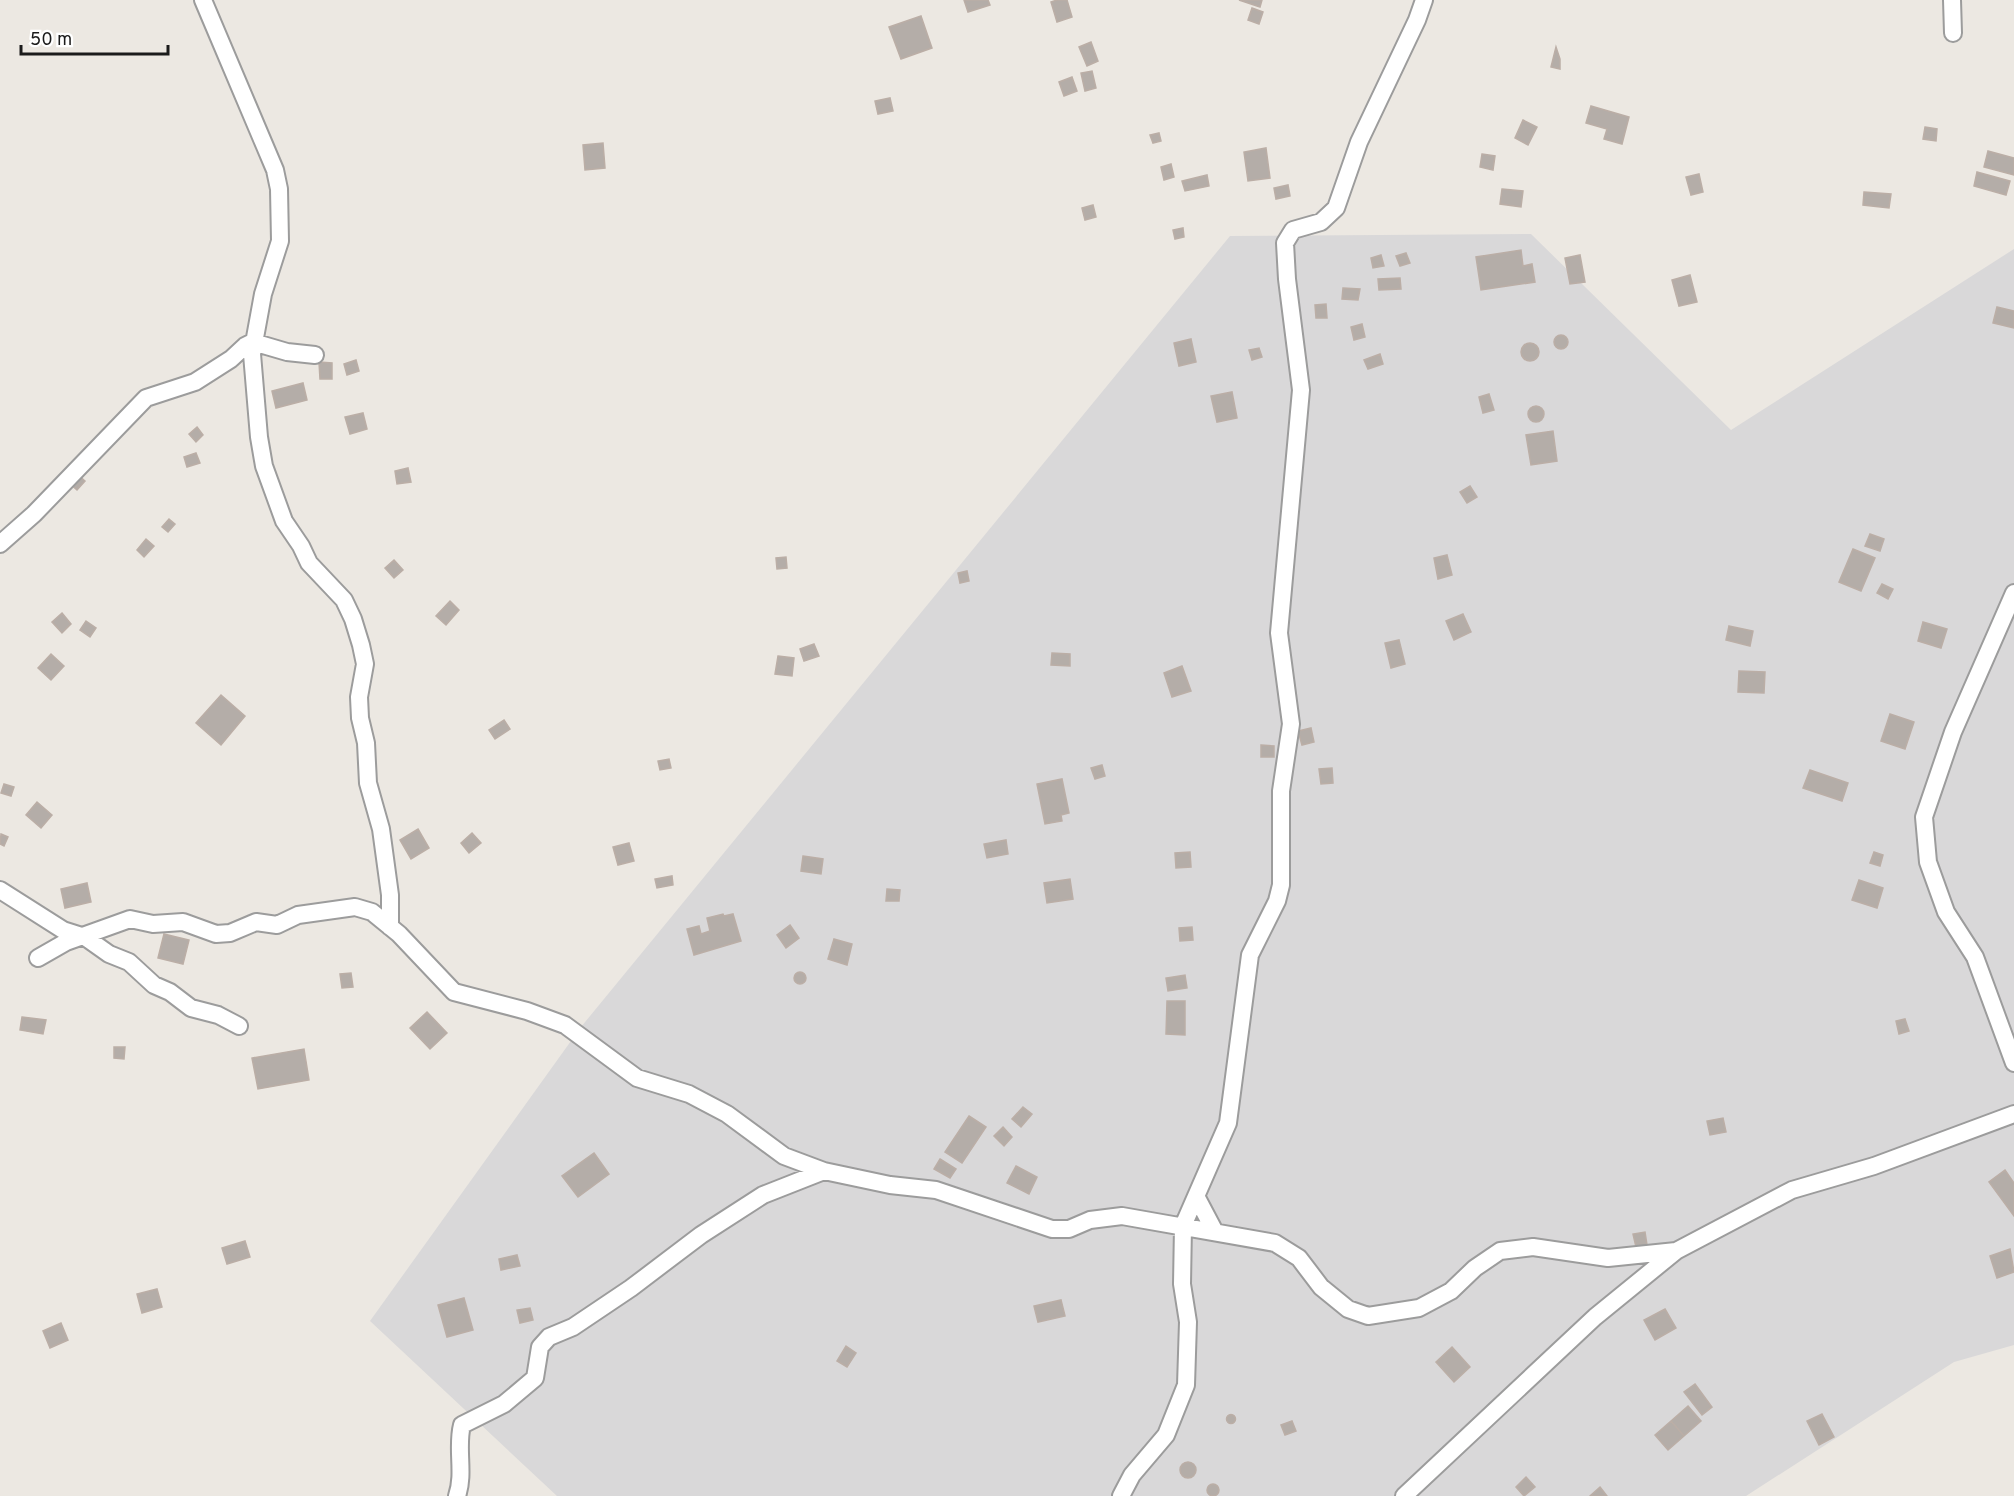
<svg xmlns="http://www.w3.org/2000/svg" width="2014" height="1496" font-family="Overpass,sans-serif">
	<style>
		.residential { fill: #d9d8d9 }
		.building { fill: #b4ada8; stroke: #bbaea6; stroke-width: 1.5 }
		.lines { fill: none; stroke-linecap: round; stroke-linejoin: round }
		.street-casing { stroke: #9c9c9c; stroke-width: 20 }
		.street { stroke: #fff; stroke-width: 16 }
	</style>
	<rect width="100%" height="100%" fill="#ece8e2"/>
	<path class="residential" d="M1531 234 1731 430 2014 249V1345L1954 1362 1746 1496H557L370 1321 581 1027 1230 236Z"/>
	<path class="building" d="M964 0H988L990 5 968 12Z
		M1057 0H1067L1072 17 1057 22 1051 2Z
		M1239 0H1262L1260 7Z
		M1252 8 1263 12 1259 24 1248 20Z
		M921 16 932 48 901 59 889 27Z
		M1091 42 1098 61 1087 66 1079 47Z
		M1556 47 1560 59V69L1551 67Z
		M1092 71 1096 88 1085 91 1081 73Z
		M1072 77 1077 91 1064 96 1059 82Z
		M890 98 893 111 878 114 875 101Z
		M1591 106 1629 117 1622 144 1604 139 1607 129 1586 123Z
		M1523 120 1537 127 1528 145 1515 138Z
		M1925 127 1937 129 1936 141 1923 139Z
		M1159 133 1161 141 1153 143 1150 135Z
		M603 143 605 168 585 170 583 145Z
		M1266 148 1270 178 1248 181 1244 152Z
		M1988 151 2014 158V175L1984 167Z
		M1482 154 1495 156 1493 170 1480 167Z
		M1171 164 1174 177 1164 180 1161 167Z
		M1977 172 2010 181 2006 195 1974 186Z
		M1699 174 1703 192 1691 195 1686 177Z
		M1207 175 1209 186 1185 191 1182 181Z
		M1288 185 1290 196 1276 199 1274 188Z
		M1502 189 1523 191 1521 207 1500 204Z
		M1864 192 1891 194 1889 208 1863 205Z
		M1093 205 1096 217 1085 220 1082 208Z
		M1183 228 1184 237 1175 239 1173 230Z
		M1521 250 1523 266 1532 264 1535 282 1481 290 1476 257Z
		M1406 253 1410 263 1400 266 1396 256Z
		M1381 255 1384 266 1373 268 1371 258Z
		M1580 255 1585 282 1570 284 1565 258Z
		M1690 275 1697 302 1679 306 1672 280Z
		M1400 278 1401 289 1379 290 1378 279Z
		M1343 288 1360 289 1358 300 1342 299Z
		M1326 304 1327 318H1316L1315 305Z
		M1997 307 2014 311V328L1993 323Z
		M1362 324 1365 337 1354 340 1351 327Z
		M1554 342a7 7 0 1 1 14 0a7 7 0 1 1-14 0Z
		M1191 339 1196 362 1179 366 1174 343Z
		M1521 352a9 9 0 1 1 18 0a9 9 0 1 1-18 0Z
		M1259 348 1262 357 1252 360 1249 350Z
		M1380 354 1383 364 1368 369 1364 360Z
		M356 360 359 371 347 375 344 364Z
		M319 362 332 363V379H320Z
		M303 383 307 400 276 408 272 391Z
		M1232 392 1237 418 1217 422 1211 396Z
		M1489 394 1494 410 1483 413 1479 397Z
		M1528 414a8 8 0 1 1 16 0a8 8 0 1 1-16 0Z
		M363 413 367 429 350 434 345 417Z
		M197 427 203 435 196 442 189 434Z
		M1553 431 1557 461 1531 465 1526 435Z
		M196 453 200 463 187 467 184 457Z
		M408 468 411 482 397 484 395 471Z
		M76 473 85 481 77 490 68 482Z
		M1470 486 1477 497 1467 503 1460 492Z
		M169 519 175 524 168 532 162 527Z
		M1870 534 1884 539 1880 551 1865 546Z
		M146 539 154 546 144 557 137 550Z
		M1853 549 1875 558 1861 591 1839 582Z
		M1447 555 1452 575 1438 579 1434 558Z
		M786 557 787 568 777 569 776 558Z
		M394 560 403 570 394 578 385 568Z
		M967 571 969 581 960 583 958 573Z
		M1882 584 1893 589 1888 599 1877 593Z
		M450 601 459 610 446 625 436 616Z
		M62 613 71 624 62 633 52 622Z
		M1463 614 1471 632 1454 640 1446 621Z
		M86 621 96 628 90 637 80 630Z
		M1923 622 1947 629 1941 648 1918 641Z
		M1729 626 1753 631 1750 646 1726 640Z
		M1399 640 1405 664 1391 668 1385 643Z
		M814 644 819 656 804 661 800 649Z
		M1052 653 1070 654V666L1051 665Z
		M51 654 64 666 51 680 38 668Z
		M778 656 794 658 792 676 775 674Z
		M1182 666 1191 691 1172 697 1164 673Z
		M1739 671 1765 672 1764 693 1738 692Z
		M221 695 245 716 221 745 196 723Z
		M1890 714 1914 722 1905 749 1881 741Z
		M504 720 510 729 495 739 489 730Z
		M1311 728 1314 742 1302 745 1298 731Z
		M1261 745 1274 746V757H1261Z
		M669 759 671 768 660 770 658 761Z
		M1102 765 1105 776 1095 779 1091 768Z
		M1332 768 1333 783 1321 784 1319 769Z
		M1810 770 1848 783 1842 801 1803 788Z
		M1062 779 1069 813 1061 815 1062 821 1045 824 1037 784Z
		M4 784 14 787 11 796 1 793Z
		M37 802 52 815 41 828 26 815Z
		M418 829 429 848 411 859 400 840Z
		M472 833 481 843 469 853 461 843Z
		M1 834 8 837 4 846 0 844Z
		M1006 840 1008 854 987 858 984 844Z
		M629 843 634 861 618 865 613 847Z
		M1190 852 1191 867 1176 868 1175 853Z
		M1874 852 1883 855 1880 866 1870 863Z
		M803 856 823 859 821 874 801 871Z
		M672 876 673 885 657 888 655 879Z
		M1070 879 1073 899 1047 903 1044 883Z
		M1859 880 1883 888 1877 908 1852 900Z
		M87 883 91 902 65 908 61 889Z
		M887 889 900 890 899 901H886Z
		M723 914 724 916 733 914 741 941 694 955 687 929 699 926 701 934 710 931 707 918Z
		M790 925 799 938 786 948 777 935Z
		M1192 927 1193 940 1180 941 1179 928Z
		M164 934 189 940 183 964 158 958Z
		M834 939 852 944 847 965 828 959Z
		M794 978a6 6 0 1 1 12 0a6 6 0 1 1-12 0Z
		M351 973 353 987 342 988 340 974Z
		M1185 975 1187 988 1168 991 1166 978Z
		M1167 1001H1185V1035L1166 1034Z
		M427 1012 447 1033 430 1049 410 1028Z
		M22 1017 46 1020 43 1034 20 1030Z
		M1905 1019 1909 1031 1899 1034 1896 1021Z
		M114 1047H125L124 1059 114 1058Z
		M304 1049 309 1080 258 1089 252 1058Z
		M1023 1107 1032 1114 1021 1127 1012 1119Z
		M969 1116 986 1127 962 1163 945 1152Z
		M1723 1118 1726 1132 1710 1135 1707 1121Z
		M1003 1127 1012 1137 1004 1146 994 1136Z
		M594 1153 609 1174 578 1197 562 1176Z
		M940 1159 956 1169 950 1178 934 1169Z
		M1016 1166 1037 1177 1029 1194 1007 1183Z
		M2005 1170 2014 1183V1216L1989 1182Z
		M1645 1232 1647 1245 1636 1247 1633 1234Z
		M245 1241 250 1257 227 1264 222 1248Z
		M2010 1249 2014 1272 1997 1278 1990 1256Z
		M517 1255 520 1266 501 1270 499 1259Z
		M157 1289 162 1307 142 1313 137 1294Z
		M464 1298 473 1330 447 1337 438 1305Z
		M1061 1300 1065 1316 1038 1322 1034 1306Z
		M530 1308 533 1320 520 1323 517 1310Z
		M1665 1309 1676 1328 1655 1340 1644 1320Z
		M61 1323 68 1340 50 1348 43 1331Z
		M846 1346 856 1353 847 1367 837 1361Z
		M1452 1347 1470 1367 1454 1382 1436 1362Z
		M1695 1384 1712 1407 1702 1415 1684 1392Z
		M1688 1406 1701 1421 1684 1436 1671 1421Z
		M1822 1414 1834 1437 1819 1445 1807 1421Z
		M1226.5 1419a4.5 4.5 0 1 1 9 0a4.5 4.5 0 1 1-9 0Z
		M1292 1421 1296 1431 1285 1435 1281 1425Z
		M1671 1421 1684 1436 1668 1450 1655 1435Z
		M1180 1470a8 8 0 1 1 16 0a8 8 0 1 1-16 0Z
		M1526 1477 1535 1487 1524 1496 1516 1487Z
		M1207 1490a6 6 0 1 1 12 0a6 6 0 1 1-12 0Z
		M1600 1487 1607 1496H1590Z"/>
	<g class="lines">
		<g class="street-casing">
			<path id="street" d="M203 0 275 170 279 189 280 241 263 294 252 354 259 437 264 466 284 521 301 546 309 563 344 600 353 619 361 645 365 664 359 697 360 718 366 743 368 783 381 829 390 895V927
				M1952 0 1953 33
				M0 544 34 514 146 398 195 382 231 359 245 346 253 342 287 352 315 355
				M2014 593 1953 732 1924 817 1928 862 1946 912 1975 957 2014 1063
				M0 890 63 930 85 937 109 954 129 962 154 985 170 992 191 1008 218 1015 239 1026
				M38 958 66 942 130 919 153 924 183 922 216 934 230 933 256 922 277 925 298 915 355 907 372 912 399 934 454 992 527 1011 565 1025 637 1078 689 1094 727 1114 784 1156 824 1171 890 1185 936 1190 1052 1229H1069L1090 1220 1122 1216 1275 1243 1299 1258 1321 1287 1348 1309 1368 1316 1419 1308 1451 1291 1475 1268 1500 1251 1533 1247 1608 1258 1676 1251
				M1196 1196 1215 1232
				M457 1496C465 1473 456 1448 462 1425L504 1404 535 1378 540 1347 549 1337 573 1327 631 1288 701 1235 763 1195 824 1171
				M1121 1496 1132 1475 1166 1435 1186 1385 1188 1322 1182 1284 1183 1226 1228 1123 1250 955 1277 901 1281 885V791L1291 724 1279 633 1301 390 1287 279 1285 243 1293 230 1321 222 1336 208 1359 142 1417 20 1424 0
				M1404 1496 1595 1317 1676 1251 1792 1190 1874 1166 2014 1114"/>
		</g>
		<use href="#street" class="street"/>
	</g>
	<path d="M21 45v9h147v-9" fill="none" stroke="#1b1b1b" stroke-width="3"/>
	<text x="30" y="45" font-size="18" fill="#1b1b1b" stroke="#ffffff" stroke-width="4.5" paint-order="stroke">50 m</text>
</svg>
